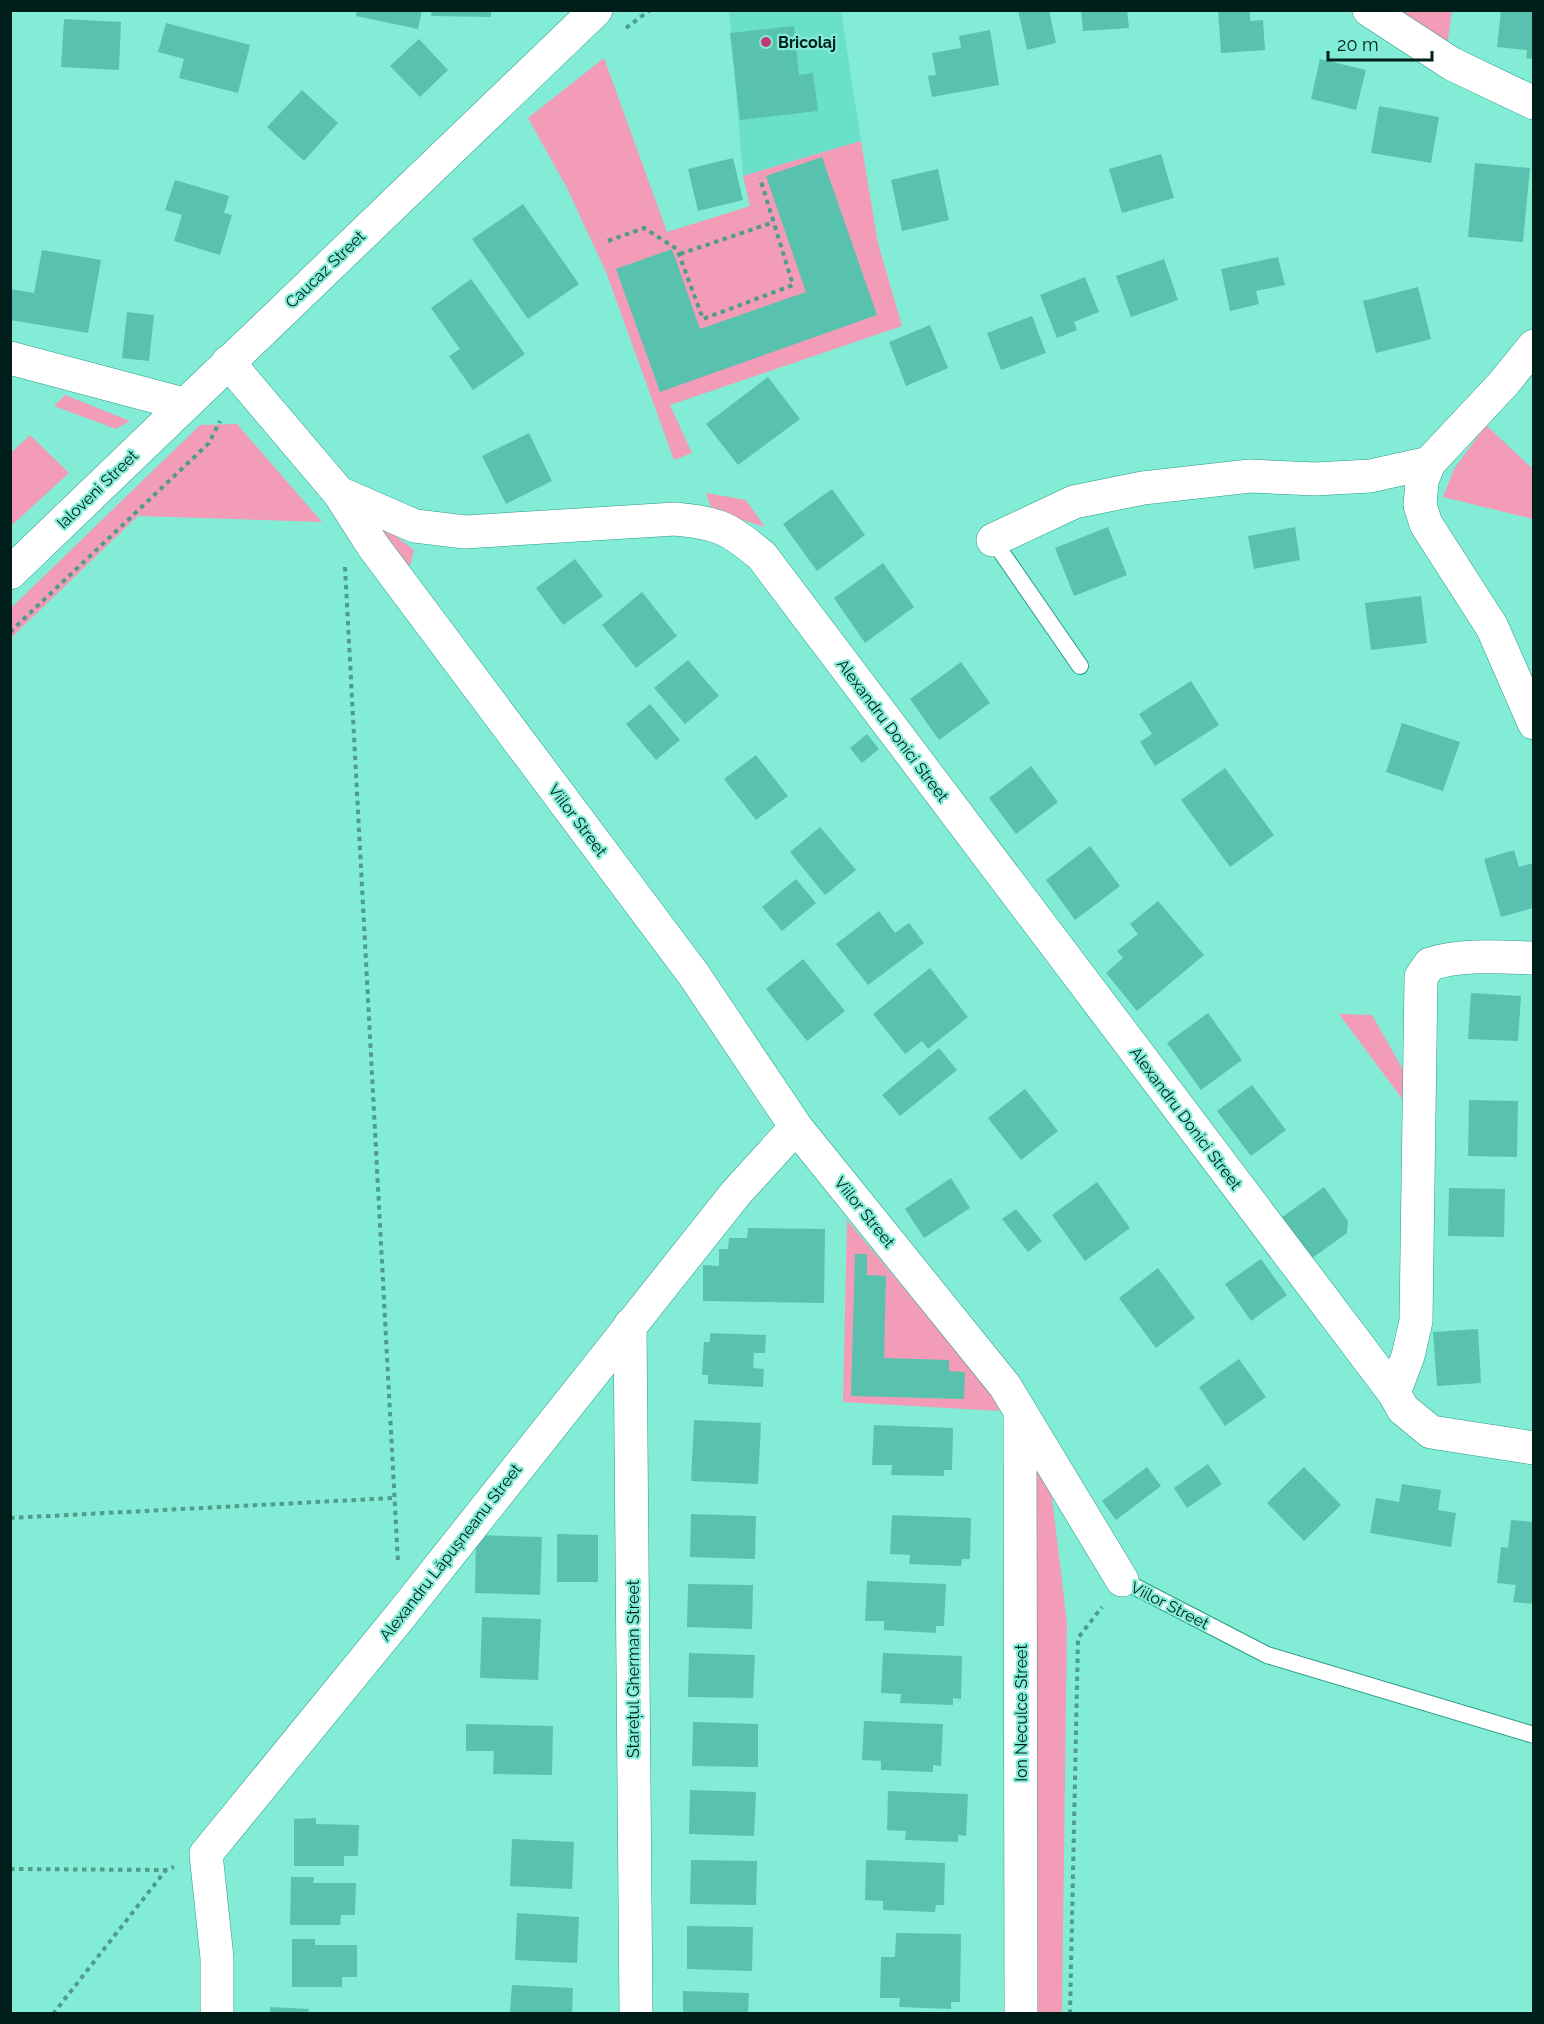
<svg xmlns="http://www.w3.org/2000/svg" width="1544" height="2024" font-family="Raleway,sans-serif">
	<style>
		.built { fill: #6ae0cb }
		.green { fill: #f29cb7 }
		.building { fill: #59c2af }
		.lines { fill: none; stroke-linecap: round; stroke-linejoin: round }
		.lane-casing { stroke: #299b89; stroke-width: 18 }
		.street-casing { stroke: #299b89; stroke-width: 34 }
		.secondary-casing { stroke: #299b89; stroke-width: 34 }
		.path { stroke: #4f9b8c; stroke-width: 4; stroke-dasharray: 4.5 4.5; stroke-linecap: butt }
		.lane { stroke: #fff; stroke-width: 16 }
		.street { stroke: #fff; stroke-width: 33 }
		.secondary { stroke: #fff; stroke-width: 33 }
		.poi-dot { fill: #c13770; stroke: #83ecd7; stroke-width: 2 }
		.labels { text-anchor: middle; stroke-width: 4.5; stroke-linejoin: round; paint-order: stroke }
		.poi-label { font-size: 16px; font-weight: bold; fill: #001f1a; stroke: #83ecd7; text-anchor: start }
		.street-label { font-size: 16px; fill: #001f1a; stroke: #83ecd7 }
	</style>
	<rect width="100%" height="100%" fill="#83ecd7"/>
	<path class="built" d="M729 11H841L861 141 743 176Z"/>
	<path class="green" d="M1399 11H1452L1447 46Z
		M604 58 667 232 750 206 743 176 861 141 878 243 902 326 670 405 692 453 674 460 606 272 567 188 528 118Z
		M65 395 130 421 116 429 54 406Z
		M237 424 322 522 138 516 11 638V608L200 425Z
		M1486 425 1533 469V519L1443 497 1454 469Z
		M30 435 69 473 11 526V453Z
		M706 493 746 500 765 527 712 510Z
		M373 519 414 550 410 566 382 542Z
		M1339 1014 1372 1015 1405 1073 1406 1104Z
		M847 1220 994 1396 999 1411 843 1402Z
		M1033 1458 1051 1489 1067 1623 1062 2013 1031 2014Z"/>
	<path class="building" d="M357 10H422L418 29 356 16Z
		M432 10H491V17L431 16Z
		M1018 10H1049L1056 43 1027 50Z
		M1081 10H1127L1129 28 1083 31Z
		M1218 10H1250V21L1263 20 1265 50 1221 53Z
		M1501 10H1533V59L1526 58 1527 50 1497 47Z
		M64 19 121 22 119 70 61 67Z
		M166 23 250 45 238 93 179 78 184 59 158 52Z
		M794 26 799 75 813 73 818 111 740 120 730 33Z
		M990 30 999 85 932 97 928 76 936 75 932 53 961 48 959 36Z
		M419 39 448 70 420 97 390 66Z
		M1320 59 1366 70 1356 110 1311 99Z
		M302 90 338 123 304 161 267 127Z
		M1379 106 1439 117 1431 163 1371 153Z
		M1161 154 1174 198 1122 213 1109 169Z
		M822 157 877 315 660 392 616 269 672 249 700 329 806 292 766 176Z
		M733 158 743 200 698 211 688 169Z
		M1475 163 1530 168 1523 242 1468 237Z
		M938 169 949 220 902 231 891 180Z
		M175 180 229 196 224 213 232 215 220 255 174 241 182 215 165 210Z
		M523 204 579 284 528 319 472 239Z
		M42 250 101 260 88 333 10 320V289L34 293Z
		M1278 257 1285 285 1256 291 1259 304 1230 311 1221 269Z
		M1164 259 1178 300 1131 317 1116 276Z
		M1085 277 1099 312 1074 322 1077 330 1057 338 1040 295Z
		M471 279 525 354 473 390 449 356 460 349 431 308Z
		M1418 287 1431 339 1376 353 1363 301Z
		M127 312 154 315 149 361 122 358Z
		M1032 316 1046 353 1001 370 987 333Z
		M930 325 948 368 906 386 889 342Z
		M768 377 800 419 738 465 706 424Z
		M529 433 552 481 506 504 482 456Z
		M832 489 865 535 817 571 783 524Z
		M1108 527 1127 575 1074 596 1055 548Z
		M1295 527 1300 560 1254 569 1248 536Z
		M575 559 603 596 563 625 536 588Z
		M883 563 914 607 865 643 834 598Z
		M642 592 677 636 636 668 602 625Z
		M1421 596 1427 643 1371 650 1365 603Z
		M688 660 719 696 685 724 654 688Z
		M961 662 990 703 939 740 910 699Z
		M1191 681 1219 725 1155 766 1140 742 1152 734 1139 714Z
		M650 704 680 740 656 760 626 724Z
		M1402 723 1460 742 1443 791 1386 772Z
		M867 734 879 749 862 763 850 748Z
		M756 755 788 796 756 820 724 779Z
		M1031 766 1058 802 1016 834 989 798Z
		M1225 768 1274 835 1230 867 1181 800Z
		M820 827 856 870 825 895 790 852Z
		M1090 846 1120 886 1075 920 1046 880Z
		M1514 850 1519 867 1533 863V908L1501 917 1484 859Z
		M796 879 816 903 782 931 762 907Z
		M1158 901 1204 955 1137 1011 1106 973 1123 958 1117 951 1138 934 1130 924Z
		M879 911 895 933 909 923 924 943 868 985 836 944Z
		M803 959 845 1011 807 1041 766 989Z
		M930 968 968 1017 928 1049 922 1041 905 1054 873 1014Z
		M1471 993 1521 996 1518 1041 1468 1039Z
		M1208 1013 1242 1060 1201 1090 1167 1043Z
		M939 1048 957 1070 900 1116 882 1095Z
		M1252 1085 1286 1130 1251 1156 1217 1111Z
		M1025 1089 1058 1131 1021 1160 988 1118Z
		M1469 1100 1518 1101 1517 1157 1468 1156Z
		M951 1178 970 1208 924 1238 905 1209Z
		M1097 1182 1130 1228 1085 1261 1052 1215Z
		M1324 1187 1348 1221 1347 1233 1311 1259 1281 1218Z
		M1449 1188 1505 1189 1504 1237 1448 1236Z
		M1016 1209 1042 1241 1028 1252 1002 1219Z
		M748 1228 825 1229 824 1303 703 1301V1265L719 1266V1249H728L729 1238H747Z
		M855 1254H867V1275L886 1276 884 1358 949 1360V1371L965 1372 964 1399 851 1396Z
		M1261 1259 1287 1295 1251 1321 1225 1284Z
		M1158 1268 1195 1318 1156 1348 1119 1298Z
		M1478 1329 1481 1383 1437 1386 1433 1332Z
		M710 1333 766 1335 765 1353H754L753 1368 764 1369 763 1387 708 1384V1375H702L704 1342H710Z
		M1239 1359 1266 1397 1225 1426 1199 1387Z
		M694 1420 761 1423 758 1484 691 1481Z
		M874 1425 953 1428 952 1470H944V1476L891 1475 892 1465H872Z
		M1208 1464 1222 1484 1187 1508 1174 1488Z
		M1147 1467 1161 1486 1116 1520 1102 1501Z
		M1304 1467 1341 1505 1304 1541 1267 1503Z
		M1402 1484 1441 1490 1438 1510 1456 1513 1451 1547 1370 1533 1376 1498 1399 1502Z
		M691 1514 756 1516 755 1559 690 1557Z
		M892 1515 971 1518 970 1559H962L961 1566 909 1564 910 1555 890 1554Z
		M1511 1520 1533 1522V1604L1513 1602 1516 1585 1497 1583 1501 1547 1508 1548Z
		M557 1534 598 1535V1582H557Z
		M476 1535 542 1537 540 1595 475 1593Z
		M867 1581 946 1584 944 1626H936V1633L884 1630V1621H865Z
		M688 1584 753 1585 752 1629 687 1627Z
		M482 1617 541 1619 538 1680 480 1678Z
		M689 1653 755 1655 753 1698 688 1697Z
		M883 1653 962 1656 961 1699 953 1698V1705L900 1703 901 1694 881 1693Z
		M864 1721 943 1724 941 1766 933 1765V1772L881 1770V1761L862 1760Z
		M693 1722 758 1724V1767L692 1766Z
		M466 1724 553 1726 552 1775 493 1774 494 1751H466Z
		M690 1790 756 1792 754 1836 689 1834Z
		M888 1791 968 1794 966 1836 958 1835V1842L905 1840 906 1831 887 1830Z
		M316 1818V1824L359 1825 358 1856H344V1866H294V1819Z
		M512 1839 574 1842 572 1889 510 1886Z
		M691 1860 757 1861 756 1905 690 1904Z
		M866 1860 945 1863 944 1905H936L935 1912 883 1910V1901L865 1900Z
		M291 1877H314L313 1883H356L355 1915H341L340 1925H290Z
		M517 1913 579 1917 577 1963 515 1960Z
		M687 1926 753 1927 752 1971 687 1969Z
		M896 1933 961 1934 960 2002H951V2009L899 2007 900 1998H880L881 1957H895Z
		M292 1939H315V1945H357V1977H342V1987H292Z
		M512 1985 573 1988 572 2013H510Z
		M683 1991 749 1993 748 2013H683Z
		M270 2007 309 2009 308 2013H270Z"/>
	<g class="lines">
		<g class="lane-casing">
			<path id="lane" d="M993 540 1080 666
				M1122 1580 1267 1655 1534 1735"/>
		</g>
		<g class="street-casing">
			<path id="street" d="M1369 10 1452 64 1534 103
				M1534 346 1503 384 1429 463 1422 481 1420 505 1426 524 1492 627 1534 723
				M10 358 183 404
				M228 362 339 493 415 526 465 532 675 519C719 523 729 528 762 556L1394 1393 1403 1409 1431 1432 1534 1448
				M339 493 373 546 694 975 796 1127 1005 1386 1122 1580
				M993 540 1074 502 1143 488 1250 476 1315 479 1370 476 1429 463
				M630 1325 636 2014
				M1394 1393 1408 1356 1416 1321 1421 977 1430 964C1463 954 1499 957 1534 958
				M1020 1412 1021 2014
				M217 2014V1958L206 1854 402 1614 736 1193 796 1127"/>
		</g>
		<g class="secondary-casing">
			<path id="secondary" d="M10 573 596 10"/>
		</g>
		<path class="path" d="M626 28 650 10
			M608 241 644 228 677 249 703 319 793 285 760 178
			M680 254 774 222
			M345 567 398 1563
			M10 632 209 443 220 421
			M10 1518 393 1498
			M10 1869 166 1870
			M53 2014 166 1870 174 1867
			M1070 2014 1078 1638 1102 1607"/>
		<use href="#lane" class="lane"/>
		<use href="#street" class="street"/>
		<use href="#secondary" class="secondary"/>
	</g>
	<circle class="poi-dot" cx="766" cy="42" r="6"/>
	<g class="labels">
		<g class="poi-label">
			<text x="778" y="48">Bricolaj</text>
		</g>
		<g class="street-label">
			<text transform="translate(325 269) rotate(-44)" y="6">Caucaz Street</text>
			<text transform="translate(97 489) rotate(-44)" y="6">Ialoveni Street</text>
			<text transform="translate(893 730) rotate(53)" y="6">Alexandru Donici Street</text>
			<text transform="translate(578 820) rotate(53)" y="6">Viilor Street</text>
			<text transform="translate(1186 1118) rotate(53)" y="6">Alexandru Donici Street</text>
			<text transform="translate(865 1212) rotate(51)" y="6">Viilor Street</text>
			<text transform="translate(450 1552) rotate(-52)" y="6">Alexandru Lăpușneanu Street</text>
			<text transform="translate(1170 1605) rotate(27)" y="6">Viilor Street</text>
			<text transform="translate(633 1669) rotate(-90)" y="6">Starețul Gherman Street</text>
			<text transform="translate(1021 1713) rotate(-90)" y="6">Ion Neculce Street</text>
		</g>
	</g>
	<rect width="1544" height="2024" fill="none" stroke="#001f1a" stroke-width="24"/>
	<path d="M1328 51v9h104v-9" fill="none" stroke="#001f1a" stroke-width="3"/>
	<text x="1337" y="51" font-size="18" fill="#001f1a" stroke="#83ecd7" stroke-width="4.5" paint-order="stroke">20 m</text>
</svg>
